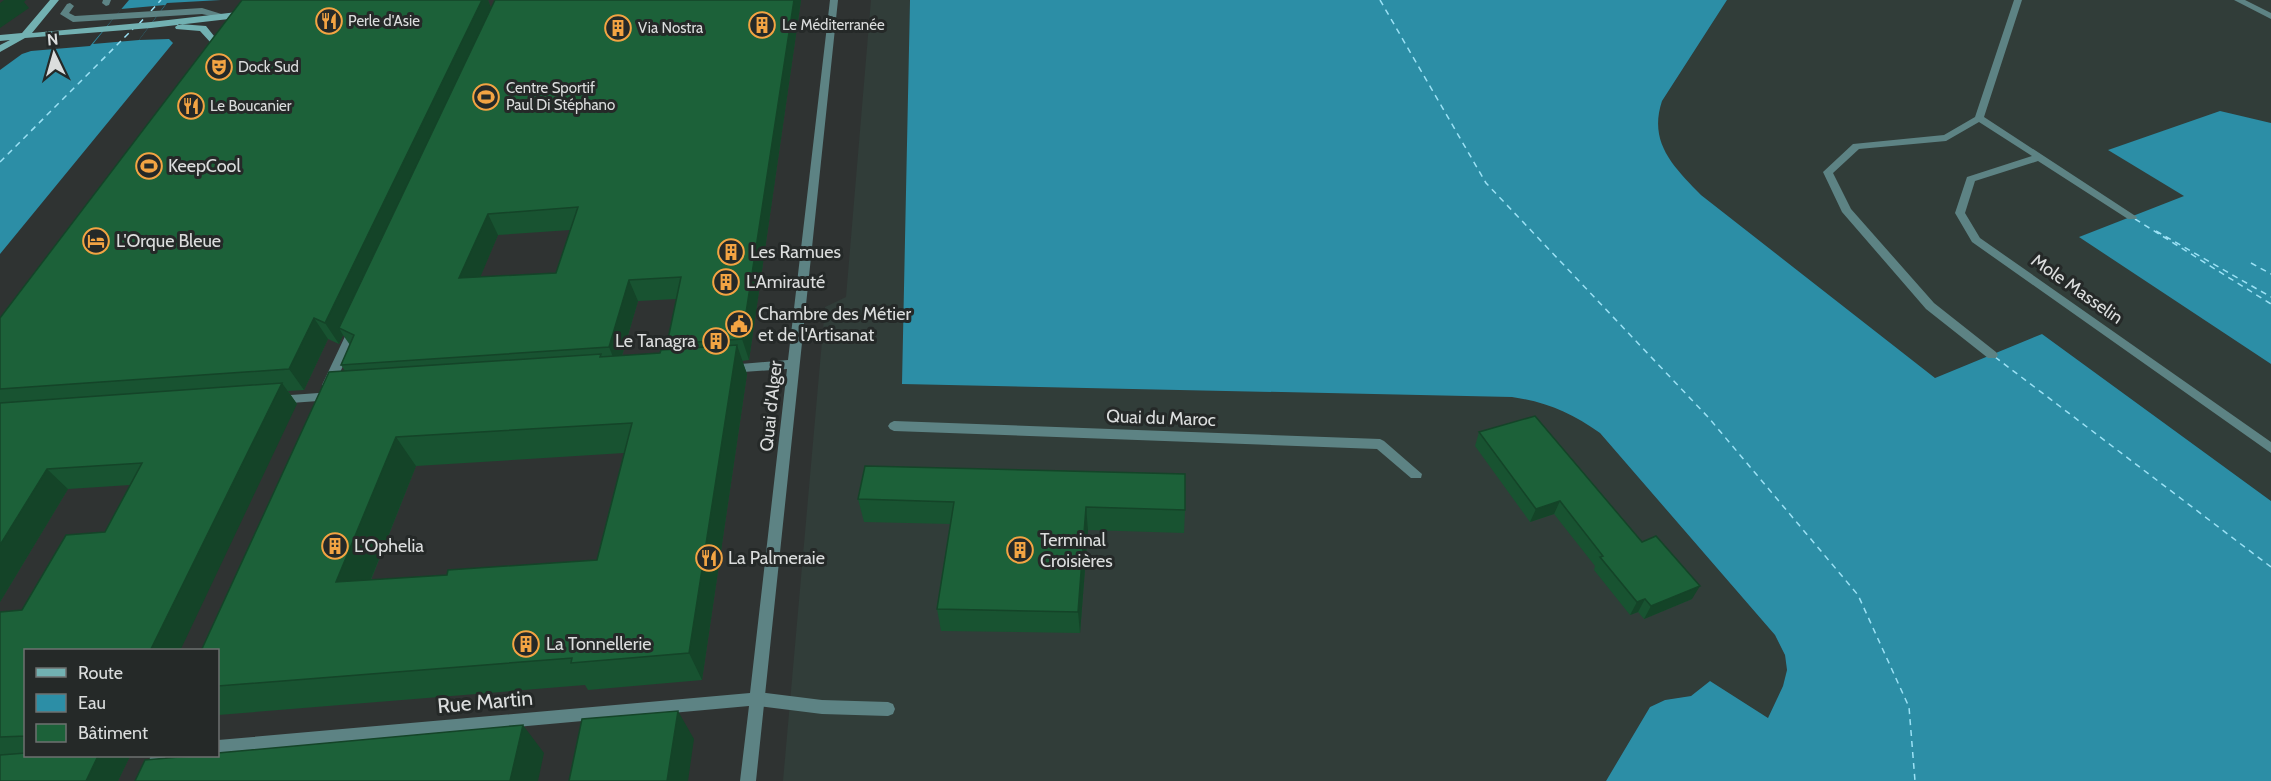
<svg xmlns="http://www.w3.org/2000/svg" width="2271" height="781" font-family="Cabin,sans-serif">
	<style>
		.built { fill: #313d39 }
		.water { fill: #2c8ea6 }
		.pier { fill: #2f3332 }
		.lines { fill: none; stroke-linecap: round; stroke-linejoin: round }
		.ferry { stroke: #9be1f5; stroke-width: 1.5; stroke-dasharray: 6 5; stroke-linecap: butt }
		.lane { fill: #5d8384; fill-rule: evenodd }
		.street { fill: #5d8384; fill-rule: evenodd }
		.secondary { fill: #72b1b2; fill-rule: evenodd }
		.wall { fill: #185331; fill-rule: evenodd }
		.shaded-wall { fill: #144428 }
		.building { fill: #1c6139; stroke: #144428; stroke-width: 1.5; fill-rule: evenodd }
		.labels { text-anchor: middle; stroke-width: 6; stroke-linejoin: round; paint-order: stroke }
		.far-poi-label { font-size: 15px; fill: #dbdddd; stroke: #252928; text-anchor: start }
		.poi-label { font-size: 18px; fill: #dbdddd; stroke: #252928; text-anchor: start }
		.street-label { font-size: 18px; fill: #dbdddd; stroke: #252928 }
		.near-street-label { font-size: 21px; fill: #dbdddd; stroke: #252928 }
	</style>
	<rect width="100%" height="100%" fill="#2f3332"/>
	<path class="built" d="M871 0H910L905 298 1533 400 1557 407 1579 418 1600 433 1775 635 1785 655 1787 670 1783 686 1768 718 1710 681 1691 696 1665 700 1650 707 1606 781H783L825 307 846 297Z
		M1727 0H2271V123L2220 112 2109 150 2185 196 2080 237 2271 364V501L2042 334 1935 378 1701 195 1676 170 1664 151 1658 134 1656 117 1662 101Z"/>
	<path class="water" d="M129 0H221L167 3 139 40 169 39 173 43 0 254V70L22 54 31 51 90 46Z
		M910 0H1727L1662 101C1648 143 1674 167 1701 195L1935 378 2042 334 2271 501V781H1606L1650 707 1665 700 1691 696 1710 681 1768 718 1783 686 1787 670 1785 655 1775 635 1600 433C1572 413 1546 402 1512 397L902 384Z
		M2220 111 2271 123V364L2079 237 2184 196 2108 150Z"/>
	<path class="pier" d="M165 5 139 40 93 44 121 9Z"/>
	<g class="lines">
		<path class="ferry" d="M1380 0 1486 183 1708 417 1858 595 1909 707 1915 781
			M151 11 161 0
			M139 24 146 16
			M0 162 133 29
			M2135 219 2271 304
			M2156 231 2271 297
			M2251 263 2271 274
			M1995 357 2271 567"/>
		<path class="lane" d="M103 0H111L109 5 106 6 102 3Z
			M2014 0H2022L1984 117 2137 217 2136 219H2128L2038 161 1975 181 1965 213 1980 238 2271 442V453L1972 242 1955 213 1967 177 2032 156 1979 122 1946 141 1859 149 1833 173 1851 209 1934 303 1996 352 1998 355 1996 358H1988L1926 309 1842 212 1823 172 1853 144 1944 135 1975 117Z
			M2234 0H2245L2271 13V19Z
			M70 3 74 6 69 13 75 16 202 8 228 16 224 19 202 14 73 22 60 14 67 4Z
			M894 421 1380 439 1384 441 1422 474 1421 478H1411L1377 449 894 431 890 429 888 426 890 423Z
			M757 692 822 700 888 702 893 704 895 709 893 714 888 716 822 714 757 706 752 704 750 699 752 694Z"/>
		<path class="street" d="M830 0H838L756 781H740L749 706 218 754V740L750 693 787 369 729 373 723 369 729 365 788 360Z
			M354 326 360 330 334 385 328 389 324 388 322 385 348 330Z
			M332 392 338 396 332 400 277 404 271 400 277 396Z
			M151 756H166L155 781H139Z"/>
		<path class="secondary" d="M50 0H59L32 33 151 22 246 11 250 14 246 17 151 28 25 38 0 52V45L10 40 0 41V35L22 33Z
			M179 24 206 26 218 41 217 43H211L200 31 176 29 175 27Z"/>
	</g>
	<path class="wall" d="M242 0H488L491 8 801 0 749 360 742 361 747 374 702 680 588 690 585 685 218 715V651L345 371 341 365 350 345 343 335 339 344 328 339 304 390 288 391 297 404 26 651V756H130L118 781H0V612L22 610 105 532 130 485 68 489 0 602V318ZM570 230 556 273 480 277 498 235ZM676 299 667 344 669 349 660 353 622 356 638 301ZM624 453 597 560 447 575 371 580 416 466Z
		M1479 432 1642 542 1692 599 1644 619 1638 612 1630 615 1594 570 1595 566 1554 514 1530 522 1475 446Z
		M865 466 1185 510 1184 533 1088 530 1080 633 941 631 937 609 951 524 864 522 858 499Z"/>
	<path class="shaded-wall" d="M4 0H26L24 2 29 8 0 28V3Z
		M475 0H488L493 13 339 328 343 335 339 344 325 323Z
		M794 0H801L749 360 742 339Z
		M488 214 498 235 471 299 459 278Z
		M629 280 638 301 618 369 609 347Z
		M314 318 328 339 304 390 289 369Z
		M737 345 747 374 702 680 689 653Z
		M282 383 297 404 180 651H150Z
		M396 437 416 466 359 609 336 582Z
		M47 469 68 489 0 602V545Z
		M1560 501 1554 514 1530 522 1536 509Z
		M1086 507 1088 530 1080 633 1078 612Z
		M1700 586 1692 599 1644 619 1651 606Z
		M1645 599 1638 612 1630 615 1637 602Z
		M678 711 694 739 688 781H667Z
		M523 725 544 753 538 781H510Z
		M98 756H130L118 781H86Z"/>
	<path class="building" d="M242 0H482L325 323 314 318 289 369 0 389V318Z
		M495 0H794L742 339 667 344 681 277 629 280 609 347 341 365 354 335 339 328ZM578 207 556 273 459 278 488 214Z
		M737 345 689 653 571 663 572 658 218 686V651H201L329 372 601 354 600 357 660 353 661 350ZM632 423 597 560 448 570 447 575 336 582 396 437Z
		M282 383 150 651H26V736L0 737V612L22 610 66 535 105 532 142 463 47 469 0 545V403Z
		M1535 416 1642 542 1656 536 1700 586 1651 606 1645 599 1637 602 1600 557 1603 556 1560 501 1536 509 1479 432Z
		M865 466 1185 474V510L1086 507 1078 612 937 609 954 502 858 499Z
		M678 711 667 781H569L582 719Z
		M523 725 510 781H135L145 760 191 756H218V753Z
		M26 753V756H98L86 781H0V755Z"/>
	<defs>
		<g id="restaurant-ring" transform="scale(1.35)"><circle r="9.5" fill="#252928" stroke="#f3a443" stroke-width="1.5"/><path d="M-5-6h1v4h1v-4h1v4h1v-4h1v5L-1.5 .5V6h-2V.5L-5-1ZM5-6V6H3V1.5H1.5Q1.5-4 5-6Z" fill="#f3a443"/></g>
		<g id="building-ring" transform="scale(1.35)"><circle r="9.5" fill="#252928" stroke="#f3a443" stroke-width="1.5"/><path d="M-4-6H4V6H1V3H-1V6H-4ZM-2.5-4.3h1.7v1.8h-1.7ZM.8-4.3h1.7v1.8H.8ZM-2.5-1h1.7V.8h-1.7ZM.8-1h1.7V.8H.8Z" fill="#f3a443"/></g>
		<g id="theatre-ring" transform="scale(1.35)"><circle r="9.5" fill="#252928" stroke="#f3a443" stroke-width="1.5"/><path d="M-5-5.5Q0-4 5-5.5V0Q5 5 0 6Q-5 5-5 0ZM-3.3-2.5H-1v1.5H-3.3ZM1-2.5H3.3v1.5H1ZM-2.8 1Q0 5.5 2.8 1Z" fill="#f3a443"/></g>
		<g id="stadium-ring" transform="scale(1.35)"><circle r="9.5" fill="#252928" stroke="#f3a443" stroke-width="1.5"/><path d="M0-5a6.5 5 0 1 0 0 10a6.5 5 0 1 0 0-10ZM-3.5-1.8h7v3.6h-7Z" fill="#f3a443"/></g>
		<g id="hotel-ring" transform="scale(1.35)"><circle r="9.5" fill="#252928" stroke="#f3a443" stroke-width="1.5"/><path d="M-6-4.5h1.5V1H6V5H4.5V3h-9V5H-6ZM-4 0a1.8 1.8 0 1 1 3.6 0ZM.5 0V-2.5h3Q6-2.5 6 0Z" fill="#f3a443"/></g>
		<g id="civic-ring" transform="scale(1.35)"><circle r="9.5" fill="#252928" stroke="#f3a443" stroke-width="1.5"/><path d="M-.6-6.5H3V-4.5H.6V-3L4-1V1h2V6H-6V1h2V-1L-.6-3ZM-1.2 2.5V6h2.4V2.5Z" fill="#f3a443"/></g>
	</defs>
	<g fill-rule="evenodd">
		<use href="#restaurant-ring" x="329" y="21"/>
		<use href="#building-ring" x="762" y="25"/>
		<use href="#building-ring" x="618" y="28"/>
		<use href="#theatre-ring" x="219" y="67"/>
		<use href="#stadium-ring" x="486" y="97"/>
		<use href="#restaurant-ring" x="191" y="106"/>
		<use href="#stadium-ring" x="149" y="166"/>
		<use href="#hotel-ring" x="96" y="241"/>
		<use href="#building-ring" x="731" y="252"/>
		<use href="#building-ring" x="726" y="282"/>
		<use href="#civic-ring" x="739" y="324"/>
		<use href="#building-ring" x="716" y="341"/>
		<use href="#building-ring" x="335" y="546"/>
		<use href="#building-ring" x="1020" y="550"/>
		<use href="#restaurant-ring" x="709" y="558"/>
		<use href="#building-ring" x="526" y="644"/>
	</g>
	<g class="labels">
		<g class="far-poi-label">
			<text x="348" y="26">Perle d'Asie</text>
			<text x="782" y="30">Le Méditerranée</text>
			<text x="638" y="33">Via Nostra</text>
			<text x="238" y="72">Dock Sud</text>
			<text x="506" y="93">Centre Sportif<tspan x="506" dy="17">Paul Di Stéphano</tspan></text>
			<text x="210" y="111">Le Boucanier</text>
		</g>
		<g class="poi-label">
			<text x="168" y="172">KeepCool</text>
			<text x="116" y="247">L'Orque Bleue</text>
			<text x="750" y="258">Les Ramues</text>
			<text x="746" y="288">L'Amirauté</text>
			<text x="758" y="320">Chambre des Métier<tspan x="758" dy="21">et de l'Artisanat</tspan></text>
			<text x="696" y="347" text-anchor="end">Le Tanagra</text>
			<text x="1040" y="546">Terminal<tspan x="1040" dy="21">Croisières</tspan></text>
			<text x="354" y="552">L'Ophelia</text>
			<text x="728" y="564">La Palmeraie</text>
			<text x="546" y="650">La Tonnellerie</text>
		</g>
		<g class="street-label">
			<text transform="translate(2077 289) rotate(35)" y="6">Mole Masselin</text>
			<text transform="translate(771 406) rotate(-84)" y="6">Quai d'Alger</text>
			<text transform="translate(1161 418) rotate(2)" y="6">Quai du Maroc</text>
		</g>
		<g class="near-street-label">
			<text transform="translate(485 702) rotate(-5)" y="7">Rue Martin</text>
		</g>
	</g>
	<rect x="24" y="649" width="195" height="108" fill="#252928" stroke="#6e7170" stroke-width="1.5"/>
	<rect x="36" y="668" width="30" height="9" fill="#72b1b2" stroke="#6e7170" stroke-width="1.5"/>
	<text x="78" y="679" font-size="18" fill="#dbdddd">Route</text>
	<rect x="36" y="694" width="30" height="18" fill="#2c8ea6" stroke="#6e7170" stroke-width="1.5"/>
	<text x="78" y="709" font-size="18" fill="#dbdddd">Eau</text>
	<rect x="36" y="724" width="30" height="18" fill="#1c6139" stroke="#6e7170" stroke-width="1.5"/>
	<text x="78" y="739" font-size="18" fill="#dbdddd">Bâtiment</text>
	<g transform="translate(54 54) rotate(355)" stroke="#252928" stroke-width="4.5" paint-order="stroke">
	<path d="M0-4.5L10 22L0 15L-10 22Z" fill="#dbdddd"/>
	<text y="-9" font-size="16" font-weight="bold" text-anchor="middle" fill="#dbdddd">N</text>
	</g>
</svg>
